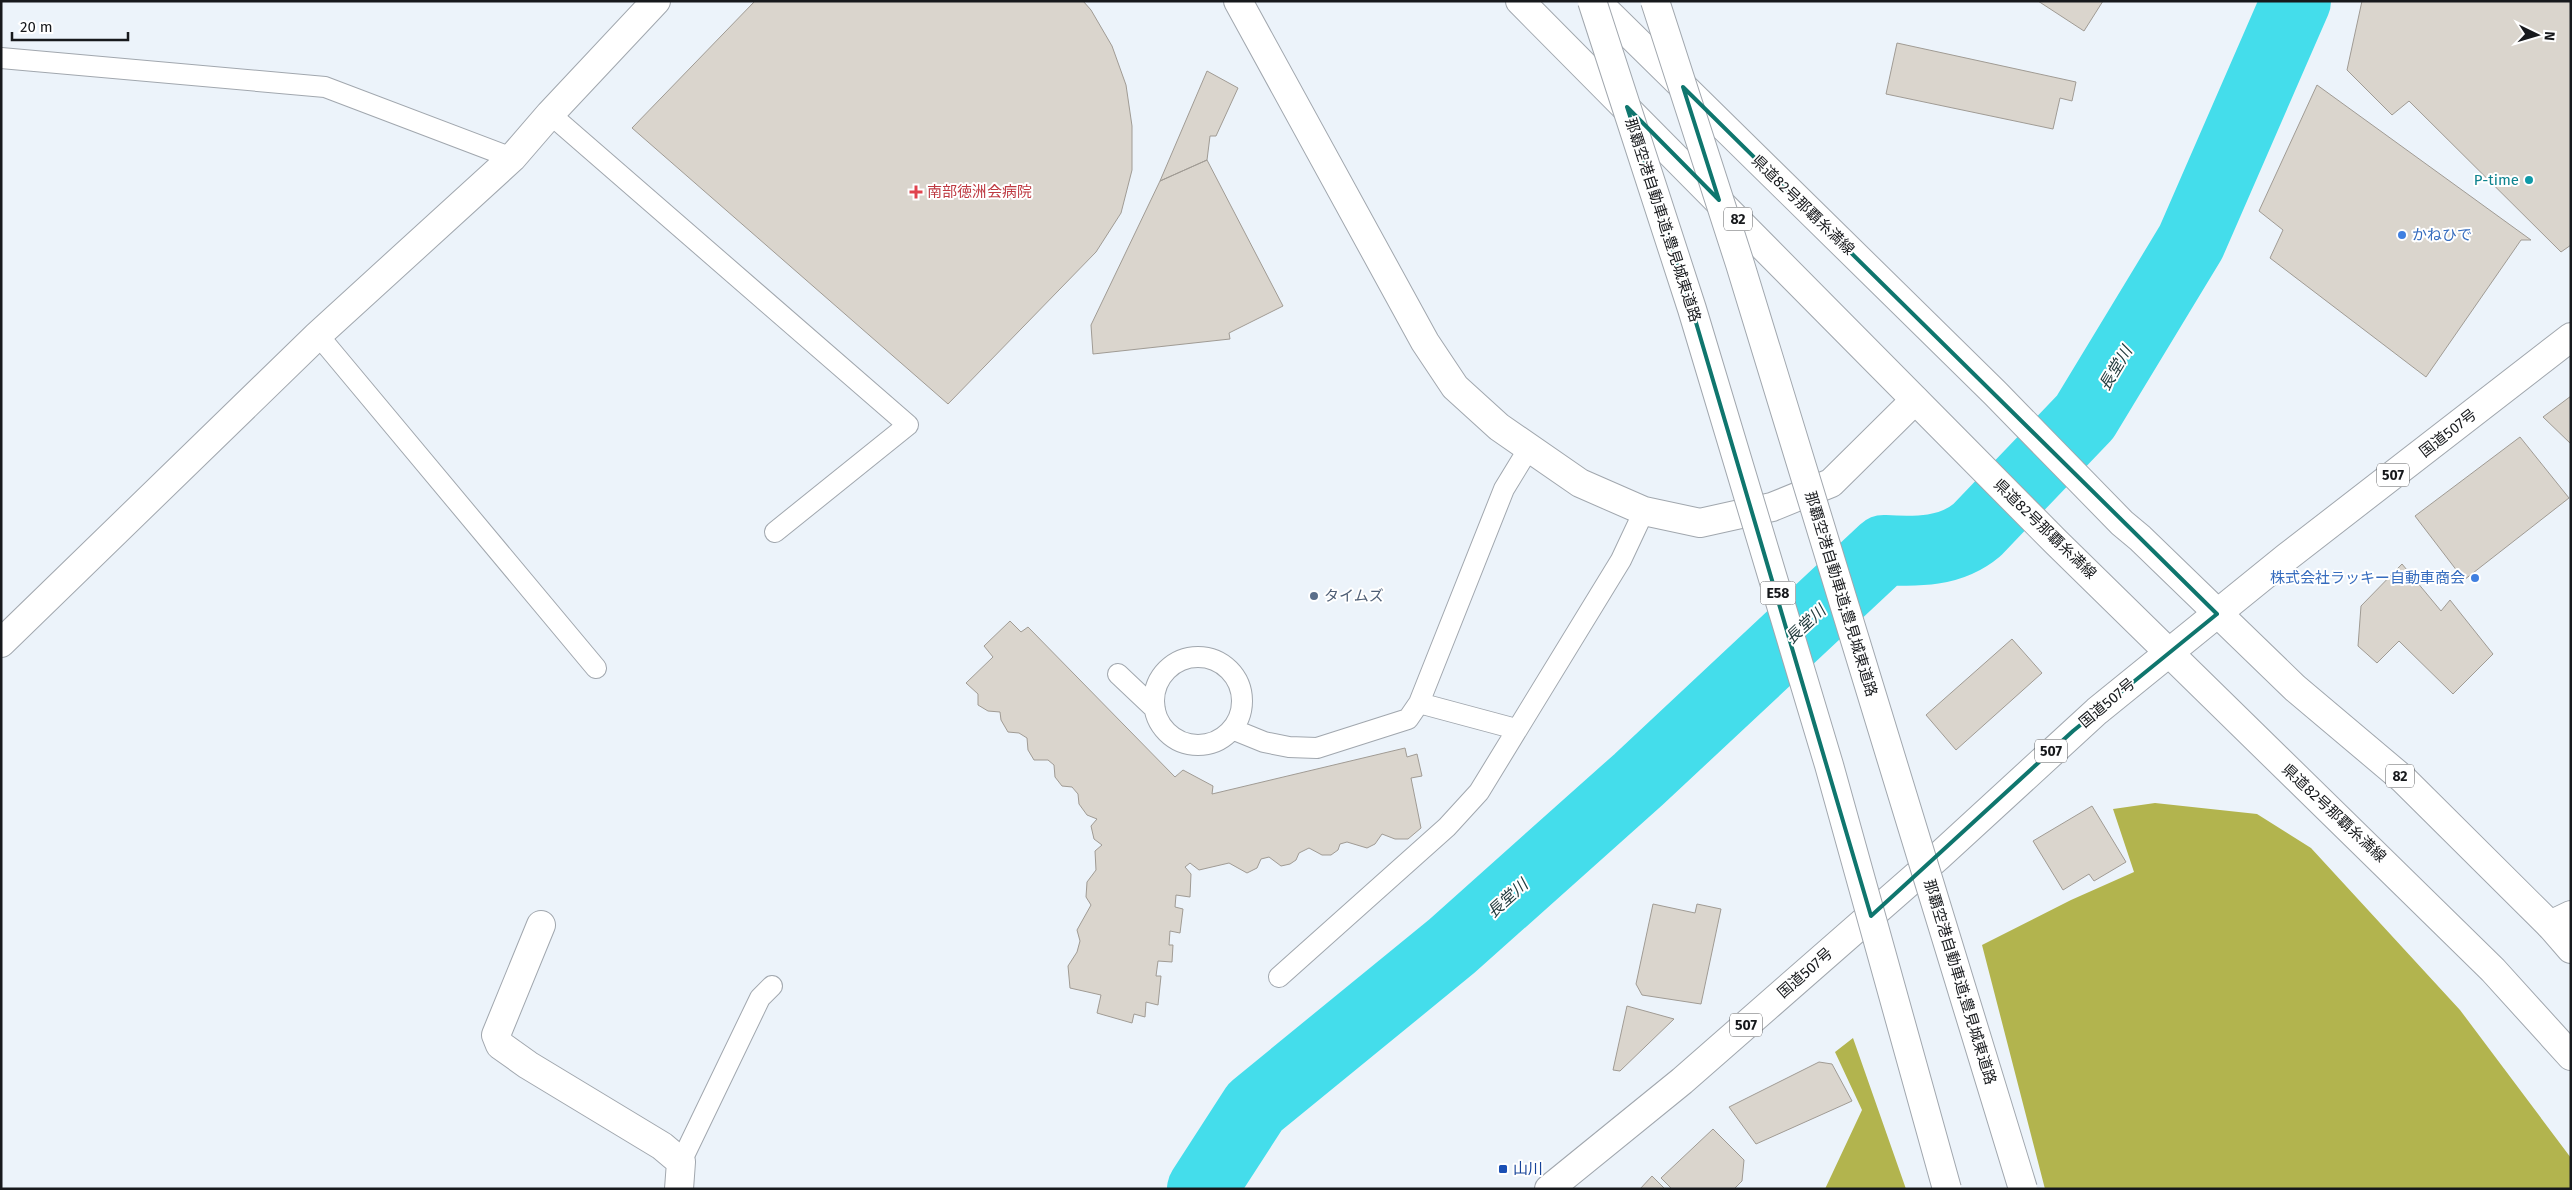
<svg xmlns="http://www.w3.org/2000/svg" width="2572" height="1190" font-family="'Fira Sans','Noto Sans JP',sans-serif">
	<style>
		.forest { fill: #b2b44e }
		.lines { fill: none; stroke-linecap: round; stroke-linejoin: round }
		.river { stroke: #44ddeb; stroke-width: 70 }
		.building { fill: #dad5cd; stroke: #a09b94 }
		.service-casing { stroke: #a1a7ae; stroke-width: 22 }
		.minor-casing { stroke: #a1a7ae; stroke-width: 30 }
		.primary-casing { stroke: #a1a7ae; stroke-width: 30 }
		.trunk-casing { stroke: #a1a7ae; stroke-width: 30 }
		.service { stroke: #fff; stroke-width: 20 }
		.minor { stroke: #fff; stroke-width: 28 }
		.primary { stroke: #fff; stroke-width: 28 }
		.trunk { stroke: #fff; stroke-width: 28 }
		.motorway-bridge-casing { stroke: #a1a7ae; stroke-width: 30; stroke-linecap: butt }
		.motorway-bridge { stroke: #fff; stroke-width: 28 }
		.marked { fill: none; stroke: #0f766e; stroke-width: 4; stroke-linejoin: round }
		.culture-dot { fill: #0f9aa8; stroke: #fff; stroke-width: 2 }
		.health-dot { fill: #e0444e; stroke: #fff; stroke-width: 2 }
		.shop-dot { fill: #3f7fe0; stroke: #fff; stroke-width: 2 }
		.service-dot { fill: #5c6f8a; stroke: #fff; stroke-width: 2 }
		.transit-dot { fill: #1a4fb4; stroke: #fff; stroke-width: 2 }
		.labels { text-anchor: middle; stroke-width: 4; stroke-linejoin: round; paint-order: stroke }
		.shield { fill: #fff; stroke: #5d5e60; stroke-width: 1 }
		.shield-label { font-size: 14px; font-weight: bold; fill: #17191c }
		.culture-label { font-size: 15px; fill: #0d838f; stroke: #fff; text-anchor: end }
		.health-label { font-size: 15px; fill: #be3a42; stroke: #fff; text-anchor: start }
		.street-label { font-size: 15px; fill: #17191c; stroke: #fff }
		.shop-label { font-size: 15px; fill: #366cbe; stroke: #fff; text-anchor: start }
		.service-label { font-size: 15px; fill: #4e5e75; stroke: #fff; text-anchor: start }
		.transit-label { font-size: 15px; fill: #164399; stroke: #fff; text-anchor: start }
		.water-label { font-size: 16px; font-style: italic; fill: #233c3e; stroke: #fff }
	</style>
	<rect width="100%" height="100%" fill="#ecf3fa"/>
	<path class="forest" d="M2155 803 2257 814 2311 848 2460 1010 2571 1158V1189H2045L1982 945 2071 900 2134 872 2113 809Z
		M1853 1038 1906 1189H1825L1862 1110 1835 1052Z"/>
	<g class="lines">
		<path class="river" d="M1202 1189 1255 1107 1452 946 1638 780 1884 550C1917 552 1951 552 1977 530L2085 417 2191 242 2296 1"/>
	</g>
	<path class="building" d="M755 1H1083L1091 10 1112 46 1126 85 1132 126V170L1121 213 1096 252 948 404 632 128Z
		M2038 1H2103L2084 31Z
		M2362 1H2571V245L2561 252 2409 101 2392 115 2347 70Z
		M1897 43 2076 82 2072 101 2060 98 2053 129 1886 94Z
		M1207 71 1238 88 1216 136H1210L1207 160 1160 181Z
		M2317 85 2531 240H2521L2426 377 2270 258 2283 230 2259 211Z
		M1207 160 1283 306 1229 333 1230 339 1093 354 1091 325 1160 181Z
		M2571 396V444L2543 417Z
		M2520 437 2569 498 2464 580 2415 516Z
		M2402 564 2441 611 2450 600 2493 654 2453 694 2399 641 2377 663 2358 646 2361 606Z
		M1010 621 1021 632 1028 627 1175 777 1183 770 1213 786 1212 794 1405 748 1407 757 1417 754 1422 776 1411 778 1421 828 1408 839H1395L1382 834 1375 844 1367 848 1347 842 1340 844 1338 850 1331 855H1322L1309 848 1299 853 1296 860 1290 864 1281 866 1269 857 1261 859 1257 868 1247 873 1229 863 1199 870 1190 863 1185 867 1191 874 1190 897 1176 895 1175 907 1183 909 1180 933 1170 931 1169 945H1173L1172 962 1158 961 1156 976H1161L1158 1005 1146 1002 1145 1017 1134 1014 1132 1023 1097 1013 1101 995 1070 988 1068 966 1077 952 1080 941 1077 930 1091 905 1086 897 1087 882 1096 870 1095 851 1102 845 1094 839 1091 826 1097 819 1087 815 1079 804 1078 794 1072 787 1062 786 1055 777 1054 765 1048 760H1034L1028 750 1027 738 1019 733 1008 732 1001 720 1000 712 988 711 978 705V694L966 683 993 657 984 646Z
		M2012 639 2042 673 1956 750 1926 715Z
		M2092 806 2126 862 2094 881 2089 874 2063 890 2033 841Z
		M1653 904 1695 913 1697 904 1721 909 1701 1004 1642 995 1636 984Z
		M1627 1006 1674 1019 1620 1071 1613 1070Z
		M1819 1062 1832 1064 1852 1101 1756 1144 1729 1107Z
		M1713 1129 1744 1160 1742 1181 1734 1189H1672L1661 1178Z
		M1652 1176 1665 1189H1640Z"/>
	<g class="lines">
		<g class="service-casing">
			<path id="service" d="M1 58 325 87 512 158
				M550 114 908 425 775 532
				M318 335 596 668
				M1154 701a44 44 0 1 1 88 0a44 44 0 1 1-88 0Z
				M1118 674 1155 709
				M1419 703 1516 729
				M1232 729 1264 742 1289 747 1317 748 1408 719 1419 703 1504 489 1529 448
				M1279 977 1447 827 1479 792 1621 560 1644 511
				M681 1162 760 998 772 986"/>
		</g>
		<g class="minor-casing">
			<path id="minor" d="M1238 1 1425 342 1455 387 1499 427 1580 483 1644 511 1700 523 1772 507 1831 483 1915 400
				M1 643 318 335 512 158 550 114 656 1
				M541 925 496 1035 500 1045 528 1065 662 1146 681 1162 679 1189
				M2550 925 2571 915"/>
		</g>
		<g class="primary-casing">
			<path id="primary" d="M1520 1 2056 542 2493 970 2571 1056
				M1596 1 1995 393 2122 523 2140 538 2295 688 2403 779 2550 925 2571 949"/>
		</g>
		<g class="trunk-casing">
			<path id="trunk" d="M1549 1189 1682 1081 1939 856 2097 711 2287 557 2571 337"/>
		</g>
		<use href="#service" class="service"/>
		<use href="#minor" class="minor"/>
		<use href="#primary" class="primary"/>
		<use href="#trunk" class="trunk"/>
		<g class="motorway-bridge-casing">
			<path id="motorway-bridge" d="M1592 1 1692 309 1829 765 1947 1189
				M1655 1 1740 264 2023 1189"/>
		</g>
		<use href="#motorway-bridge" class="motorway-bridge"/>
	</g>
	<path class="marked" d="M1683 87 2217 614 2073 731 1871 916 1692 309 1627 107 1719 200Z"/>
	<circle class="culture-dot" cx="2529" cy="180" r="5"/>
	<path class="health-dot" d="M913.5 184.5h5v5h5v5h-5v5h-5v-5h-5v-5h5z"/>
	<g class="shop-dot">
		<circle cx="2402" cy="235" r="5"/>
		<circle cx="2475" cy="578" r="5"/>
	</g>
	<circle class="service-dot" cx="1314" cy="596" r="5"/>
	<rect class="transit-dot" x="1498" y="1164" width="10" height="10" rx="2.5"/>
	<g class="labels">
		<g class="shield">
			<rect x="1724" y="207.5" width="28" height="23" rx="4"/>
			<rect x="2377" y="463.5" width="32" height="23" rx="4"/>
			<rect x="1760.5" y="581.5" width="35" height="23" rx="4"/>
			<rect x="2035" y="739.5" width="32" height="23" rx="4"/>
			<rect x="2386" y="764.5" width="28" height="23" rx="4"/>
			<rect x="1730" y="1013.5" width="32" height="23" rx="4"/>
		</g>
		<g class="shield-label">
			<text x="1738" y="224">82</text>
			<text x="2393" y="480">507</text>
			<text x="1778" y="598">E58</text>
			<text x="2051" y="756">507</text>
			<text x="2400" y="781">82</text>
			<text x="1746" y="1030">507</text>
		</g>
		<g class="culture-label">
			<text x="2519" y="185">P-time</text>
		</g>
		<g class="health-label">
			<text x="927" y="197">南部徳洲会病院</text>
		</g>
		<g class="street-label">
			<text transform="translate(1803 205) rotate(44)" y="5">県道82号那覇糸満線</text>
			<text transform="translate(1663 220) rotate(72)" y="5">那覇空港自動車道;豊見城東道路</text>
			<text transform="translate(2448 433) rotate(-38)" y="5">国道507号</text>
			<text transform="translate(2045 529) rotate(44)" y="5">県道82号那覇糸満線</text>
			<text transform="translate(1841 594) rotate(73)" y="5">那覇空港自動車道;豊見城東道路</text>
			<text transform="translate(2107 703) rotate(-40)" y="5">国道507号</text>
			<text transform="translate(2334 813) rotate(43)" y="5">県道82号那覇糸満線</text>
			<text transform="translate(1805 973) rotate(-41)" y="5">国道507号</text>
			<text transform="translate(1960 982) rotate(73)" y="5">那覇空港自動車道;豊見城東道路</text>
		</g>
		<g class="shop-label">
			<text x="2412" y="240">かねひで</text>
			<text x="2465" y="583" text-anchor="end">株式会社ラッキー自動車商会</text>
		</g>
		<g class="service-label">
			<text x="1324" y="601">タイムズ</text>
		</g>
		<g class="transit-label">
			<text x="1513" y="1174">山川</text>
		</g>
		<g class="water-label">
			<text transform="translate(2115 368) rotate(-59)" y="6">長堂川</text>
			<text transform="translate(1805 624) rotate(-43)" y="6">長堂川</text>
			<text transform="translate(1507 898) rotate(-42)" y="6">長堂川</text>
		</g>
	</g>
	<rect width="2572" height="1190" fill="none" stroke="#17191c" stroke-width="5"/>
	<g transform="translate(2537 35) rotate(95)" stroke="#ffffff" stroke-width="4" paint-order="stroke">
	<path d="M0-4L9 19L0 12L-9 19Z" fill="#17191c"/>
	<text y="-8" font-size="14" font-weight="bold" text-anchor="middle" fill="#17191c">N</text>
	</g>
	<path d="M12 32v8h116v-8" fill="none" stroke="#17191c" stroke-width="2.5"/>
	<text x="20" y="32" font-size="15" fill="#17191c" stroke="#ffffff" stroke-width="4" paint-order="stroke">20 m</text>
</svg>
